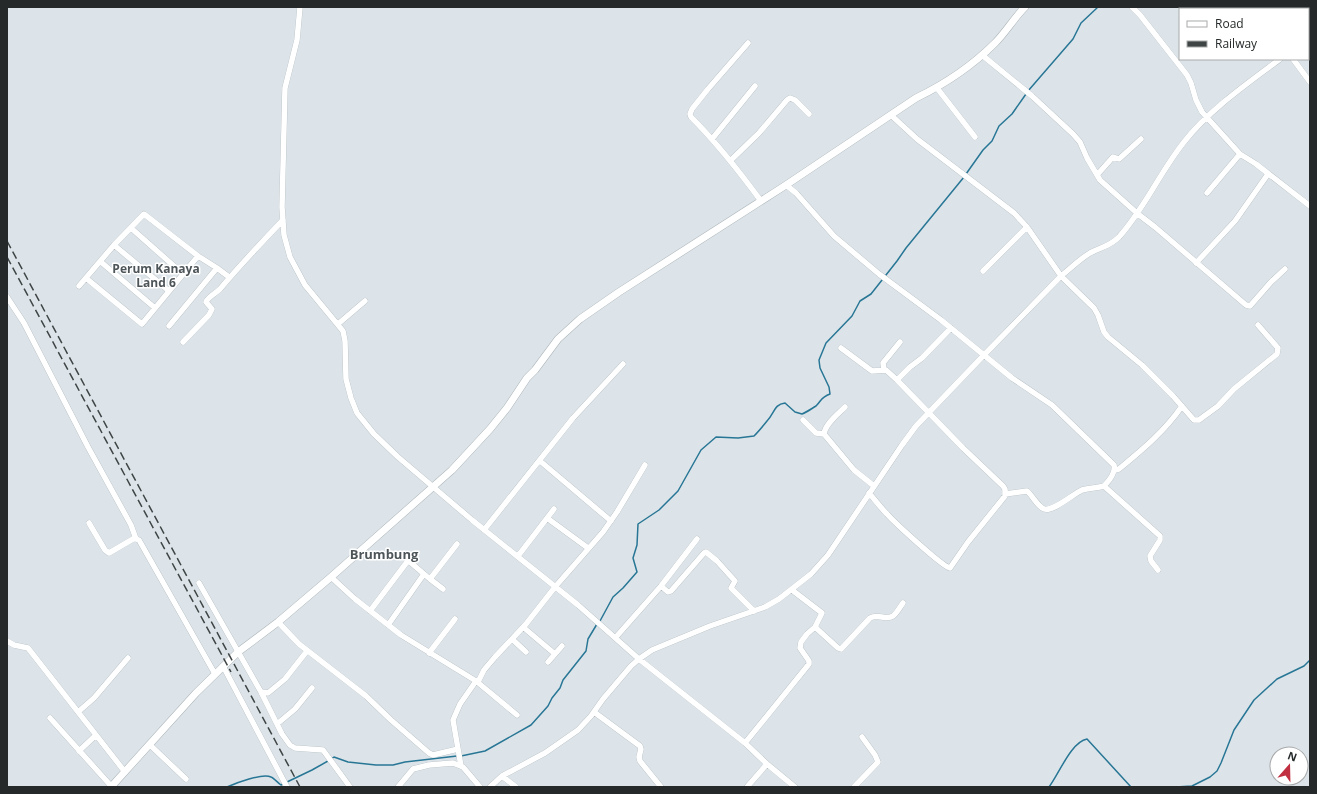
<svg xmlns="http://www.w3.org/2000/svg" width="1317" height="794" font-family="'Open Sans',sans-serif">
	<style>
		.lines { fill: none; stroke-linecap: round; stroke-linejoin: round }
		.stream { stroke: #287695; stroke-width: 1.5 }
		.minor-casing { stroke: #adb6ba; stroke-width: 6 }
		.tertiary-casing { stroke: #adb6ba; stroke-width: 8 }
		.minor { stroke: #fff; stroke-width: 5.5 }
		.tertiary { stroke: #fff; stroke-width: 7 }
		.rail { stroke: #3f4445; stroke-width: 1.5; stroke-dasharray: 8 4; stroke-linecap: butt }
		.labels { text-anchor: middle; stroke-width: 3; stroke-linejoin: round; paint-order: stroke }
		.neighbourhood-label { font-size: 12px; font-weight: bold; fill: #4e5559; stroke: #fff }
		.quarter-label { font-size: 13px; font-weight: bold; fill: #4e5559; stroke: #fff }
	</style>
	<rect width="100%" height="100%" fill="#dce4e9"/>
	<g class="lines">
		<path class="stream" d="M1028 91 1073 39 1081 23 1098 7
			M966 174 983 150 992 141 999 126 1012 114 1026 94
			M600 621 613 597 623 588 637 572 633 558 637 545 638 524 659 510 678 491 701 450 716 437 738 438 754 436C759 431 763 426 767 421 774 414 774 404 785 403L795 412 802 414C807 412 811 409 816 406 822 400 821 397 830 394L829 387 820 368 819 360 826 343 852 316 860 301 871 294 897 261 906 248 964 177
			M461 756 485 751 531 725 548 706 552 698 560 688 563 680 586 651 588 639 597 624
			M331 759 334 757 348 762 376 765H393L405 762 457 756
			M287 782 312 770 328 761
			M227 787C236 783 262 773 271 777 274 778 278 783 281 785L283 784
			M1049 787C1059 774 1071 742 1087 739L1131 787
			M1176 787 1192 786 1210 777 1217 771 1221 763 1234 730 1254 700 1277 679 1304 666 1310 660"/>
		<g class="minor-casing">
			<path id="minor" d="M300 7 297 40 285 88 282 207 284 235 290 257 305 285 343 331 345 341 346 379 351 398 357 413 374 434 398 457 472 520 578 605 639 659 745 743 767 764 795 787
				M1132 7 1140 15 1187 75 1191 83 1196 100 1202 112 1240 154 1256 164 1310 206
				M1213 7 1215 9
				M748 43 708 89 692 109 690 114 691 117C717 143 739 171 761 201
				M1308 45 1310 44
				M982 55 1032 96 1073 134 1080 142 1087 158 1100 180 1138 214 1155 227 1246 305 1250 306 1271 282 1285 269
				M1293 59 1310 82
				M937 88 975 137
				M892 116 917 139 1014 213 1027 227 1061 276 1094 308 1098 315 1104 332 1108 337 1142 365 1173 396 1194 420H1199L1203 417 1218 406 1234 389 1277 354 1278 348 1258 325
				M712 139 755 86
				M730 161 759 133 787 100 790 98 795 100 809 114
				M1097 175 1113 157 1119 159 1141 139
				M786 185 796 193 834 236 879 274 941 320 1012 378 1052 405 1114 465C1116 473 1109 481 1104 486 1097 488 1089 488 1082 490 1073 494 1053 512 1044 509 1037 506 1033 496 1027 491L1005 494
				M1207 193 1240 154
				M131 228 183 274
				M114 245 169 291
				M101 262 155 308
				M1196 263 1235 221 1268 174
				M983 271 1027 227
				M86 278 142 324 198 256 217 268
				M79 286 114 245 144 214 198 256
				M7 297 24 323 88 447 131 525 136 539
				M338 324 365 301
				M169 326 217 268 229 277
				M183 342 209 315 212 309 206 302C209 296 215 294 220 289 240 265 262 242 283 220
				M841 348 872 371 886 370 897 380
				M884 370 883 363 900 342
				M845 407C838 414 825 424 824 434L854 470 874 486
				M803 420 816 433 824 434
				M540 461 611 521
				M1115 470 1119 469C1142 450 1165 431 1182 406
				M1104 486 1160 536V540L1150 556 1151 561 1158 570
				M869 493C875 500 881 508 887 514 895 523 943 567 950 568L968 542 1005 496V489L1003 486 963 448 897 380 910 367 922 358 951 328
				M547 518 588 548
				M89 523 105 550 109 553 133 539H136L139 540 215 674
				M484 530 573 418 623 364
				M518 556 554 509
				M331 577 355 599 401 635 476 681 517 715
				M430 579 443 589
				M199 583 261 692 282 734 290 745 295 748 323 750 350 787
				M661 586 668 592 671 591 704 553 706 552 717 561 735 581 731 588 754 611
				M370 611 407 562H410L424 574
				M278 622 299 644 366 696 391 720 429 753 433 755 458 749
				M388 625 424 574 430 579 457 544
				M523 627 555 654
				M815 627 838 648 841 649 870 618C878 613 886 621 893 616 897 613 900 607 903 603
				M616 637 661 586 697 539
				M512 639 526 652
				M7 641 14 645 28 648 125 772
				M429 653 455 619
				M548 662 562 646
				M223 666 287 787
				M478 682 484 670 495 657 526 624 555 587 603 532 617 512 645 465
				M261 692 268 693 285 679 307 651
				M78 712 94 698 128 658
				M594 712 640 746 641 749 639 757 640 761 661 787
				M50 718 112 787
				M277 724 295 709 312 688
				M745 743 809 664V661L800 648 801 642 807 634 815 627 822 613 792 590
				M150 745 186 779
				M79 751 96 735
				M461 766 453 720 460 704 476 681
				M502 776 516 787
				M398 787 413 769 429 765 453 763 463 767 480 787
				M490 787 502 776 545 753 578 730 591 716 603 699 631 666 639 659 652 650 710 626 765 607 779 599 811 574 828 555 902 445 916 426 984 355 1061 276C1071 268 1080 259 1090 253 1101 247 1109 247 1119 237 1145 208 1160 172 1184 142 1209 110 1248 83 1280 59
				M747 787 767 764
				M854 787 878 762 875 755 862 737"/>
		</g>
		<g class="tertiary-casing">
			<path id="tertiary" d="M111 787 196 693 238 652 278 622 331 577 452 470 490 429 507 408 527 378 535 370 558 339 580 319 619 292 786 185 916 98C945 84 972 66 995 43 1006 32 1014 18 1025 7"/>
		</g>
		<use href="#minor" class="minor"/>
		<use href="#tertiary" class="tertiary"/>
		<path class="rail" d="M7 241 300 787
			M7 257 231 672"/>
	</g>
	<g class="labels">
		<g class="neighbourhood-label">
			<text x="156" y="273">Perum Kanaya<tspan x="156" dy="14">Land 6</tspan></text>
		</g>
		<g class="quarter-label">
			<text x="384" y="559">Brumbung</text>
		</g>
	</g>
	<rect width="1317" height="794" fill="none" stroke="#25292a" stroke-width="16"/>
	<rect x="1179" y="8" width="130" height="52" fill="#ffffff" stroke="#a8a9aa"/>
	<rect x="1187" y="21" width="20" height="6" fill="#ffffff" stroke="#a8a9aa"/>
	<text x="1215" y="28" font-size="12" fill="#25292a">Road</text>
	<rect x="1187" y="41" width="20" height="6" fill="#3f4445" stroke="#a8a9aa"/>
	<text x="1215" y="48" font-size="12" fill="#25292a">Railway</text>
	<g transform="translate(1289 766) rotate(20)"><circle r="19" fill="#ffffff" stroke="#a8a9aa"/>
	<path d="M0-3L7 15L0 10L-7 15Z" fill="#c03040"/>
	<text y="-6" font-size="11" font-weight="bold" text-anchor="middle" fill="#25292a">N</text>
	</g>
</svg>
